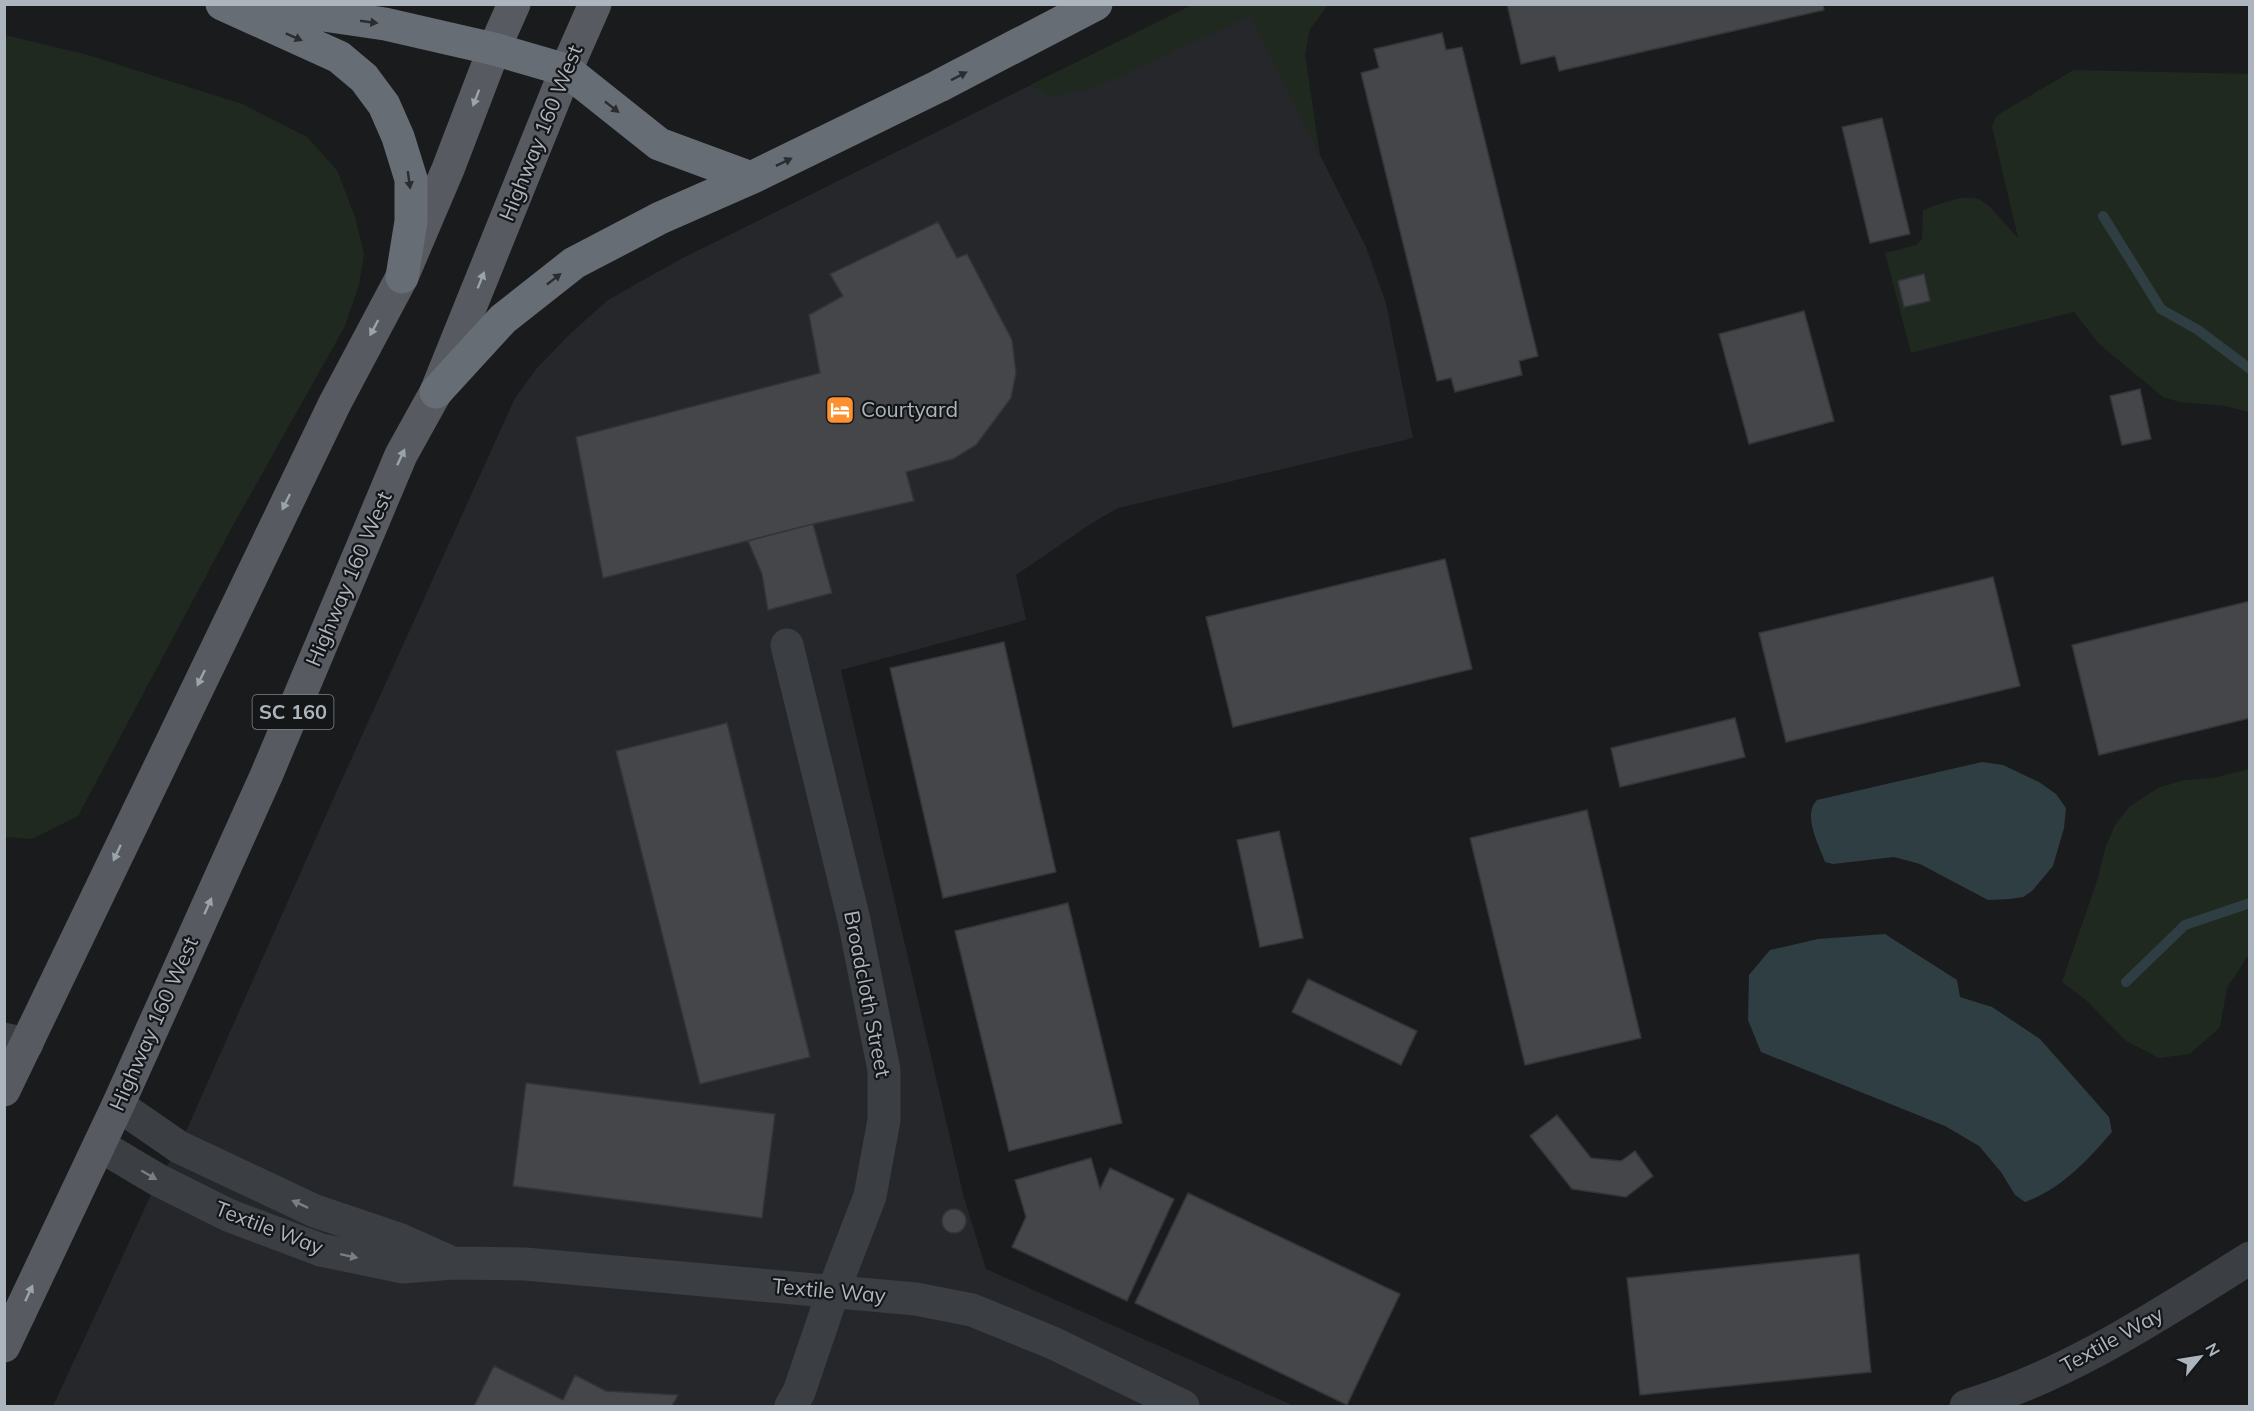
<svg xmlns="http://www.w3.org/2000/svg" width="2254" height="1411" font-family="Mulish,sans-serif">
	<style>
		.built { fill: #26272a }
		.green { fill: #20291f }
		.water { fill: #2f3e42 }
		.lines { fill: none; stroke-linecap: round; stroke-linejoin: round }
		.stream { stroke: #2f3e42; stroke-width: 10 }
		.building { fill: #44464a; stroke: #343539; stroke-width: 1.5 }
		.minor { stroke: #3b3e42; stroke-width: 33 }
		.primary { stroke: #575b61; stroke-width: 33 }
		.motorway { stroke: #676d74; stroke-width: 33 }
		.oneway { fill: #2a2c2f }
		.oneway2 { fill: #9ba3ab }
		.oneway3 { fill: #797f86 }
		.labels { text-anchor: middle; stroke-width: 4.5; stroke-linejoin: round; paint-order: stroke }
		.shield { fill: #151618; stroke: #7f858c; stroke-width: 1.5 }
		.shield-label { font-size: 20px; font-weight: bold; fill: #acb5bd }
		.street-label { font-size: 21px; fill: #acb5bd; stroke: #151618 }
		.poi-label { font-size: 21px; fill: #acb5bd; stroke: #151618; text-anchor: start }
	</style>
	<rect width="100%" height="100%" fill="#1a1b1d"/>
	<path class="built" d="M1192 5H1245L1366 247 1386 303 1413 438 1118 508 1092 523 1016 575 1026 620 841 670 964 1198 986 1269 1294 1406H53L158 1180 179 1147 335 795 515 398 537 368 570 334 608 300 679 260Z"/>
	<path class="green" d="M1192 5H1328L1310 29 1305 54 1320 155 1250 16 1096 87 1051 97 1030 85Z
		M5 35 88 55 242 104 307 137 337 170 355 217 364 254 359 285 345 326 231 529 78 816 32 839 4 837Z
		M2074 70 2249 74V412L2225 406 2179 402 2163 397 2099 344 2074 312 1911 353 1885 253 1916 245 1922 239 1923 210C1984 188 1977 194 2018 238L1992 127 1996 117 2004 111Z
		M2249 769V954L2227 988 2220 1027 2190 1054 2159 1058 2126 1041 2086 1000 2062 982 2097 881 2105 849 2115 825 2129 807 2158 788 2184 780 2213 778Z"/>
	<path class="water" d="M1982 762 2003 765 2039 782 2056 794 2066 808 2064 828 2053 866 2032 891 2023 897 2010 899 1988 900 1920 864 1894 857 1833 864 1825 862C1819 845 1802 815 1817 800Z
		M1885 934 1957 980 1960 997 1992 1007 2040 1039 2109 1117 2112 1132C2087 1161 2061 1189 2025 1202L2015 1195 2001 1172 1979 1146 1945 1126 1761 1052 1748 1020 1749 975 1770 950 1818 939Z"/>
	<g class="lines">
		<path class="stream" d="M2103 216 2161 309 2198 330 2250 369
			M2126 982 2185 925 2250 903"/>
	</g>
	<path class="building" d="M1507 4H1823L1824 10 1559 71 1555 56 1521 64Z
		M1442 33 1446 50 1462 47 1538 356 1519 361 1522 375 1455 392 1451 378 1437 381 1361 73 1379 68 1374 49Z
		M1882 118 1910 234 1870 243 1842 127Z
		M938 222 957 258 967 254 1012 340 1016 373 1011 398 976 445 953 459 906 472 914 501 813 524 603 578 576 437 820 373 809 315 843 296 830 274Z
		M1924 274 1930 301 1904 307 1898 281Z
		M1804 311 1834 421 1749 444 1719 334Z
		M2140 389 2151 439 2122 445 2110 396Z
		M813 524 832 593 768 610 762 574 748 541Z
		M1445 559 1472 669 1233 727 1206 617Z
		M1993 577 2020 686 1786 742 1759 633Z
		M2250 601V718L2099 755 2072 645Z
		M1004 642 1056 872 943 898 890 668Z
		M1735 718 1745 757 1620 787 1611 748Z
		M727 723 810 1057 700 1084 616 751Z
		M1587 810 1641 1038 1525 1065 1470 838Z
		M1279 831 1303 938 1260 947 1237 840Z
		M1068 903 1122 1123 1009 1151 955 931Z
		M1308 979 1417 1031 1401 1065 1292 1012Z
		M526 1083 775 1114 762 1218 513 1186Z
		M1557 1115 1591 1158 1621 1161 1635 1151 1653 1176 1626 1197 1572 1189 1530 1136Z
		M1091 1158 1100 1189 1110 1168 1174 1199 1127 1301 1012 1247 1026 1217 1015 1180Z
		M1188 1193 1400 1294 1347 1405 1135 1303Z
		M942 1221a12 12 0 1 1 24 0a12 12 0 1 1-24 0Z
		M1859 1254 1871 1372 1640 1395 1627 1278Z
		M494 1366 563 1400 575 1375 606 1391 678 1395 672 1406H474Z"/>
	<g class="lines">
		<path class="minor" d="M787 645 854 920 884 1070V1120L870 1196 833 1292 799 1392 791 1406
			M4 1039 27 1044
			M118 1105 179 1147 315 1211 401 1240 448 1261
			M99 1145 158 1180 228 1215 321 1250 403 1267 453 1263 525 1264 916 1299 972 1310 1053 1343 1183 1406
			M1966 1406C2069 1375 2159 1315 2250 1258"/>
		<path class="primary" d="M4 1090 335 403 402 277 448 169 494 49 514 4
			M4 1346 118 1105 266 776 401 455 436 392 566 70 595 4"/>
		<path class="motorway" d="M222 4 339 57 364 78 384 105 398 137 411 179V221L402 277
			M249 4 385 24 494 49 566 70 659 144 751 178 939 86 1096 4
			M436 392 503 319 574 263 660 218 751 178"/>
	</g>
	<defs><path id="oneway-solid" d="M-6-.8H1V-3.2L6.5 0L1 3.2V.8H-6Z" transform="scale(1.5)"/></defs>
	<g class="oneway">
		<use href="#oneway-solid" transform="translate(369 22) rotate(8)"/>
		<use href="#oneway-solid" transform="translate(294 37) rotate(24)"/>
		<use href="#oneway-solid" transform="translate(959 76) rotate(-27)"/>
		<use href="#oneway-solid" transform="translate(612 107) rotate(38)"/>
		<use href="#oneway-solid" transform="translate(784 162) rotate(-26)"/>
		<use href="#oneway-solid" transform="translate(409 180) rotate(82)"/>
		<use href="#oneway-solid" transform="translate(554 279) rotate(-38)"/>
	</g>
	<g class="oneway2">
		<use href="#oneway-solid" transform="translate(476 98) rotate(111)"/>
		<use href="#oneway-solid" transform="translate(481 280) rotate(-68)"/>
		<use href="#oneway-solid" transform="translate(374 328) rotate(118)"/>
		<use href="#oneway-solid" transform="translate(401 457) rotate(-65)"/>
		<use href="#oneway-solid" transform="translate(286 502) rotate(116)"/>
		<use href="#oneway-solid" transform="translate(201 678) rotate(116)"/>
		<use href="#oneway-solid" transform="translate(117 853) rotate(115)"/>
		<use href="#oneway-solid" transform="translate(208 906) rotate(-66)"/>
		<use href="#oneway-solid" transform="translate(29 1293) rotate(-65)"/>
	</g>
	<g class="oneway3">
		<use href="#oneway-solid" transform="translate(149 1175) rotate(30)"/>
		<use href="#oneway-solid" transform="translate(300 1204) rotate(-155)"/>
		<use href="#oneway-solid" transform="translate(349 1256) rotate(12)"/>
	</g>
	<defs>
		<g id="hotel-square" transform="scale(1.5)"><rect x="-9" y="-9" width="18" height="18" rx="4" fill="#ff9030" stroke="#151618"/><path d="M-6-4.5h1.5V1H6V5H4.5V3h-9V5H-6ZM-4 0a1.8 1.8 0 1 1 3.6 0ZM.5 0V-2.5h3Q6-2.5 6 0Z" fill="#fff"/></g>
	</defs>
	<g fill-rule="evenodd">
		<use href="#hotel-square" x="840" y="410"/>
	</g>
	<g class="labels">
		<rect class="shield" x="252.5" y="695" width="81" height="34" rx="4.5"/>
		<g class="shield-label">
			<text x="293" y="719">SC 160</text>
		</g>
		<g class="street-label">
			<text transform="translate(541 133) rotate(-68)" y="7">Highway 160 West</text>
			<text transform="translate(349 579) rotate(-67)" y="7">Highway 160 West</text>
			<text transform="translate(867 994) rotate(79)" y="7">Broadcloth Street</text>
			<text transform="translate(154 1024) rotate(-66)" y="7">Highway 160 West</text>
			<text transform="translate(269 1228) rotate(21)" y="7">Textile Way</text>
			<text transform="translate(829 1291) rotate(5)" y="7">Textile Way</text>
			<text transform="translate(2112 1340) rotate(-29)" y="7">Textile Way</text>
		</g>
		<g class="poi-label">
			<text x="861" y="417">Courtyard</text>
		</g>
	</g>
	<rect width="2254" height="1411" fill="none" stroke="#acb5bd" stroke-width="12"/>
	<g transform="translate(2200 1357) rotate(60)" stroke="#151618" stroke-width="4.5" paint-order="stroke">
	<path d="M0-4.5L10 22L0 15L-10 22Z" fill="#acb5bd"/>
	<text y="-9" font-size="16" font-weight="bold" text-anchor="middle" fill="#acb5bd">N</text>
	</g>
</svg>
